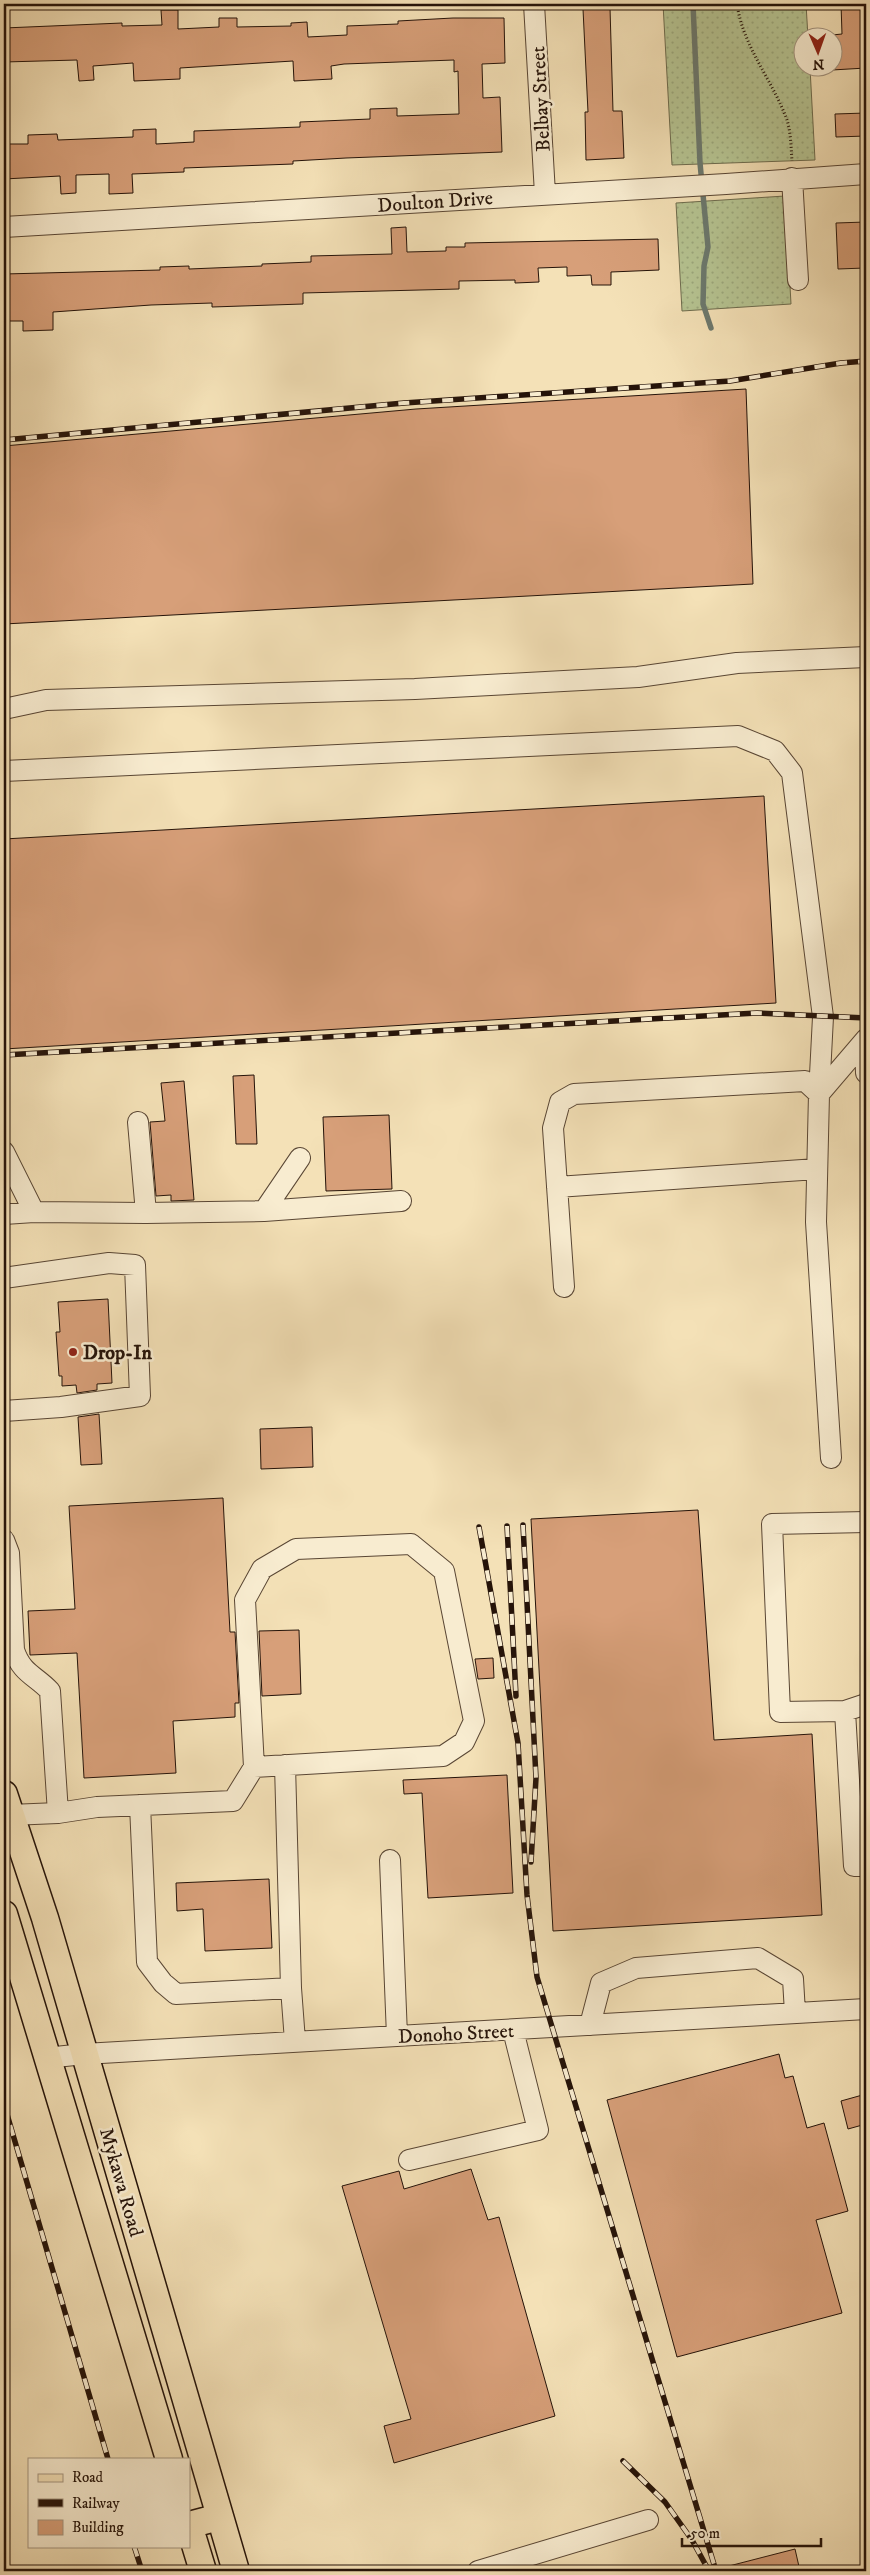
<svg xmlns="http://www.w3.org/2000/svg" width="870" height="2575" font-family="'IM FELL DW Pica',serif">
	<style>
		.grass { fill: url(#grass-dots); stroke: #6e6c4e }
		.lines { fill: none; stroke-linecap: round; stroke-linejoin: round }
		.stream { stroke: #6c796e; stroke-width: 5.5 }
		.building { fill: #d79f79; stroke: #251309 }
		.minor-casing { stroke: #594634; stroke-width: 22 }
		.major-casing { stroke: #251309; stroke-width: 29 }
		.path { stroke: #251309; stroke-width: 3; stroke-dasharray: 1 2.5; stroke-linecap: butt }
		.minor { stroke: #f8ecd0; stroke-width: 20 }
		.major { stroke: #f4e1b7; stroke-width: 26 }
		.rail-casing { stroke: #251309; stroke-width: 5.5 }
		.rail { stroke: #f8ecd0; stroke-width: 4; stroke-dasharray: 11; stroke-linecap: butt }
		.poi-dot { fill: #8f2418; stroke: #f8ecd0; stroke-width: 2 }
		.labels { text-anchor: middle; stroke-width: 5; stroke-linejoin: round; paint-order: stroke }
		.street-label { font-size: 20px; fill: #251309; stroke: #f8ecd0 }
		.poi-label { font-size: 20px; font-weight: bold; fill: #251309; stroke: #f8ecd0; text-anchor: start }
	</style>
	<defs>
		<pattern id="grass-dots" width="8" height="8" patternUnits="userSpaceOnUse" patternTransform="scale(1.25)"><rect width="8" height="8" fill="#b6c492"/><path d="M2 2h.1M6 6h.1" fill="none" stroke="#9ca87d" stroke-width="1.8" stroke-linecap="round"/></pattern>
	</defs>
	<rect width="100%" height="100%" fill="#f4e1b7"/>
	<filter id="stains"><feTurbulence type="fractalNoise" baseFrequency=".004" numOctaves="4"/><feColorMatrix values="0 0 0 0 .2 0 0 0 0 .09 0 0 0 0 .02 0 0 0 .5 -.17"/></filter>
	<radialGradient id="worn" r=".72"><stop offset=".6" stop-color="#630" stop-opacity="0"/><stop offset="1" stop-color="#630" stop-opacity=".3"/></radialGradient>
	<path class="grass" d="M663 4H806L808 37 802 38V68H810L815 160 672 165Z
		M785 196 791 304 682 311 676 203Z"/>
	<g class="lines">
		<path class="stream" d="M693 4 700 163 708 247 704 266 703 304 711 328"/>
	</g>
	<path class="building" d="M841 4H864L866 68 832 70V35L842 34Z
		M610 8 613 111H622L624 158 586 160 585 112H588L583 9Z
		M161 10H178V29L219 27V18H237V27L291 26V23L307 22 308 37 347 35V26L398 24V21L453 18H504L505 63 482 64 483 98 500 97 502 152 346 158 293 161V164L184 168V172L132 174 133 193 109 194V174L76 175V193L61 194 60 176 4 179V144H28V135L57 134 58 140 133 137V130L156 129V144L194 142V131L300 127V122L370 119V109L397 108V116L459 114 458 71 454 72V60L344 64 331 66 332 79 294 81 293 61 180 68V79L134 81 133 63 93 66 94 80 79 81 77 60 4 62V28L122 23V26L162 25Z
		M866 113V136L836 137 835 114Z
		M866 222 865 268 838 269 836 223Z
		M406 227 407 252 446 251V247H465V243L658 239 659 270 611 272V285H592L591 275 567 276V267L538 268 539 282 515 283V280L459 281V289L303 293V304L212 307V303L151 305 53 312V330L23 331V321H4V274L160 270V267L189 266V269L262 266V264L311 262V256L392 254 391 228Z
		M746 389 753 584 4 624V446L416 409Z
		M764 796 776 1003 4 1049V839Z
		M254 1075 257 1144H236L233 1076Z
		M184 1081 194 1200 171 1201V1195L156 1196 150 1122 165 1121 161 1083Z
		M389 1115 392 1189 326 1191 323 1117Z
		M108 1299 112 1383 97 1384V1390L77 1393 76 1385 62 1386V1376H59L56 1332H60L58 1302Z
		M99 1414 102 1464 81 1465 78 1417Z
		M312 1427 313 1467 261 1469 260 1429Z
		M223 1498 230 1632H235L239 1703H235V1717L173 1721 176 1773 84 1778 77 1653 30 1655 28 1611 75 1609 69 1506Z
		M698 1510 714 1740 812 1734 822 1915 553 1931 531 1519Z
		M299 1630 301 1694 262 1696 259 1631Z
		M493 1658 494 1678 478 1679 475 1659Z
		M507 1775 513 1893 428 1898 422 1793 404 1794 403 1780Z
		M269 1879 272 1948 205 1951 203 1909 177 1911 176 1883Z
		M779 2054 785 2078 793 2076 807 2128 824 2123 848 2211 816 2220 842 2313 677 2357 607 2100Z
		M866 2094V2124L848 2129 841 2101Z
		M471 2169 488 2220 499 2217 555 2416 394 2463 384 2426 411 2419 342 2186 399 2171 404 2189Z
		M795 2549 800 2571H729V2566Z"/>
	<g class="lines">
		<g class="minor-casing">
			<path id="minor" d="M534 4 545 194
				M792 178 798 280
				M4 227 726 184 866 174
				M4 709 46 700 415 689 638 677 737 663 866 657
				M4 771 738 736 775 751 792 773 823 1017 819 1094
				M865 1041 866 1073
				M138 1122 146 1213
				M4 1152 34 1212
				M300 1158 264 1211 401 1201
				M557 1187 817 1169
				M4 1214 34 1212 146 1213 264 1211
				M4 1278 109 1263 135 1265 140 1396 61 1407 4 1411
				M564 1287 553 1128 560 1102 574 1094 805 1081 819 1094
				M831 1458 816 1222 819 1094 866 1039
				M866 1522 772 1524 780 1712 845 1711 866 1704
				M4 1540 9 1553 14 1650C22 1674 35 1675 50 1691L58 1813
				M845 1711 854 1866H866
				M285 1765 291 1988 295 2041
				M140 1805 147 1962 163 1983 176 1994 291 1988
				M10 1815 58 1813 97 1807 233 1801 254 1767 443 1756 464 1742 474 1721 444 1571 411 1544 296 1549 262 1569 245 1600 254 1767
				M390 1860 397 2036
				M590 2025 601 1983 636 1968 758 1958 793 1979 795 2013
				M46 2058 84 2054 866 2009
				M409 2160 538 2130 513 2030
				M478 2571 648 2520"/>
		</g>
		<g class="major-casing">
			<path id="major" d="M4 1794 45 1918 236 2571
				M4 1914 169 2459
				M203 2571 189 2525 219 2517"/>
		</g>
		<path class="path" d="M737 4C743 47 772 79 787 120 791 133 791 148 792 161"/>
		<use href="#minor" class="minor"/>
		<use href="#major" class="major"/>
		<g class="rail-casing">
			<path id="rail" d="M4 440 404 403 730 381 841 363 866 361
				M4 1055 757 1013 866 1018
				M523 1525 536 1778 531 1862
				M507 1526 516 1696
				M479 1527 518 1743 527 1895 537 1977 716 2571
				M4 2104 108 2459
				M623 2461 665 2502 692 2540 709 2571
				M134 2546 142 2571"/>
		</g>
		<use href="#rail" class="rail"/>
	</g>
	<circle class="poi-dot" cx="73" cy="1352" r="5"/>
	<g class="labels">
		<g class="street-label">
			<text transform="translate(540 99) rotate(-93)" y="7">Belbay Street</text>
			<text transform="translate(435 201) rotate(-4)" y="7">Doulton Drive</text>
			<text transform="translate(456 2033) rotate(-3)" y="7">Donoho Street</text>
			<text transform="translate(122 2182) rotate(74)" y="7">Mykawa Road</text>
		</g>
		<g class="poi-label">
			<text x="83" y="1359">Drop-In</text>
		</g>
	</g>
	<rect width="870" height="2575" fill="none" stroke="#f4e1b7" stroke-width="20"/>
	<rect x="5" y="5" width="860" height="2565" fill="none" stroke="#251309" stroke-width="2.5"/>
	<rect x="10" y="10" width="850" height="2555" fill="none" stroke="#251309"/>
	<rect x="28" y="2458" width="162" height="90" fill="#f8ecd0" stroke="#a49580"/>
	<rect x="38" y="2474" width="25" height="8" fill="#f4e1b7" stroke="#a49580"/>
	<text x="72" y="2482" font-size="15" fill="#251309">Road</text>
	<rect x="38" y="2499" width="25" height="8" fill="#251309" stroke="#a49580"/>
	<text x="72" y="2508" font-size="15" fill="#251309">Railway</text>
	<rect x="38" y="2520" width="25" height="15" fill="#d79f79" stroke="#a49580"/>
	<text x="72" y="2532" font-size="15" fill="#251309">Building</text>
	<g transform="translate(818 52) rotate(178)"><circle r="24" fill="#f8ecd0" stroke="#a49580"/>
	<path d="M0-4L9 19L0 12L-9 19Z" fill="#8f2418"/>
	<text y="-8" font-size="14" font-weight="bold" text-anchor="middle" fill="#251309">N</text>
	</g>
	<path d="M682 2538v8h139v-8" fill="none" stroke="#251309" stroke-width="2.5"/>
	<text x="690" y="2538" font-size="15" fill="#251309" stroke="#f8ecd0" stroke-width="4" paint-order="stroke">50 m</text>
	<rect width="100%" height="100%" filter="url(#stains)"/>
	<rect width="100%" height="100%" fill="url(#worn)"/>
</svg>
